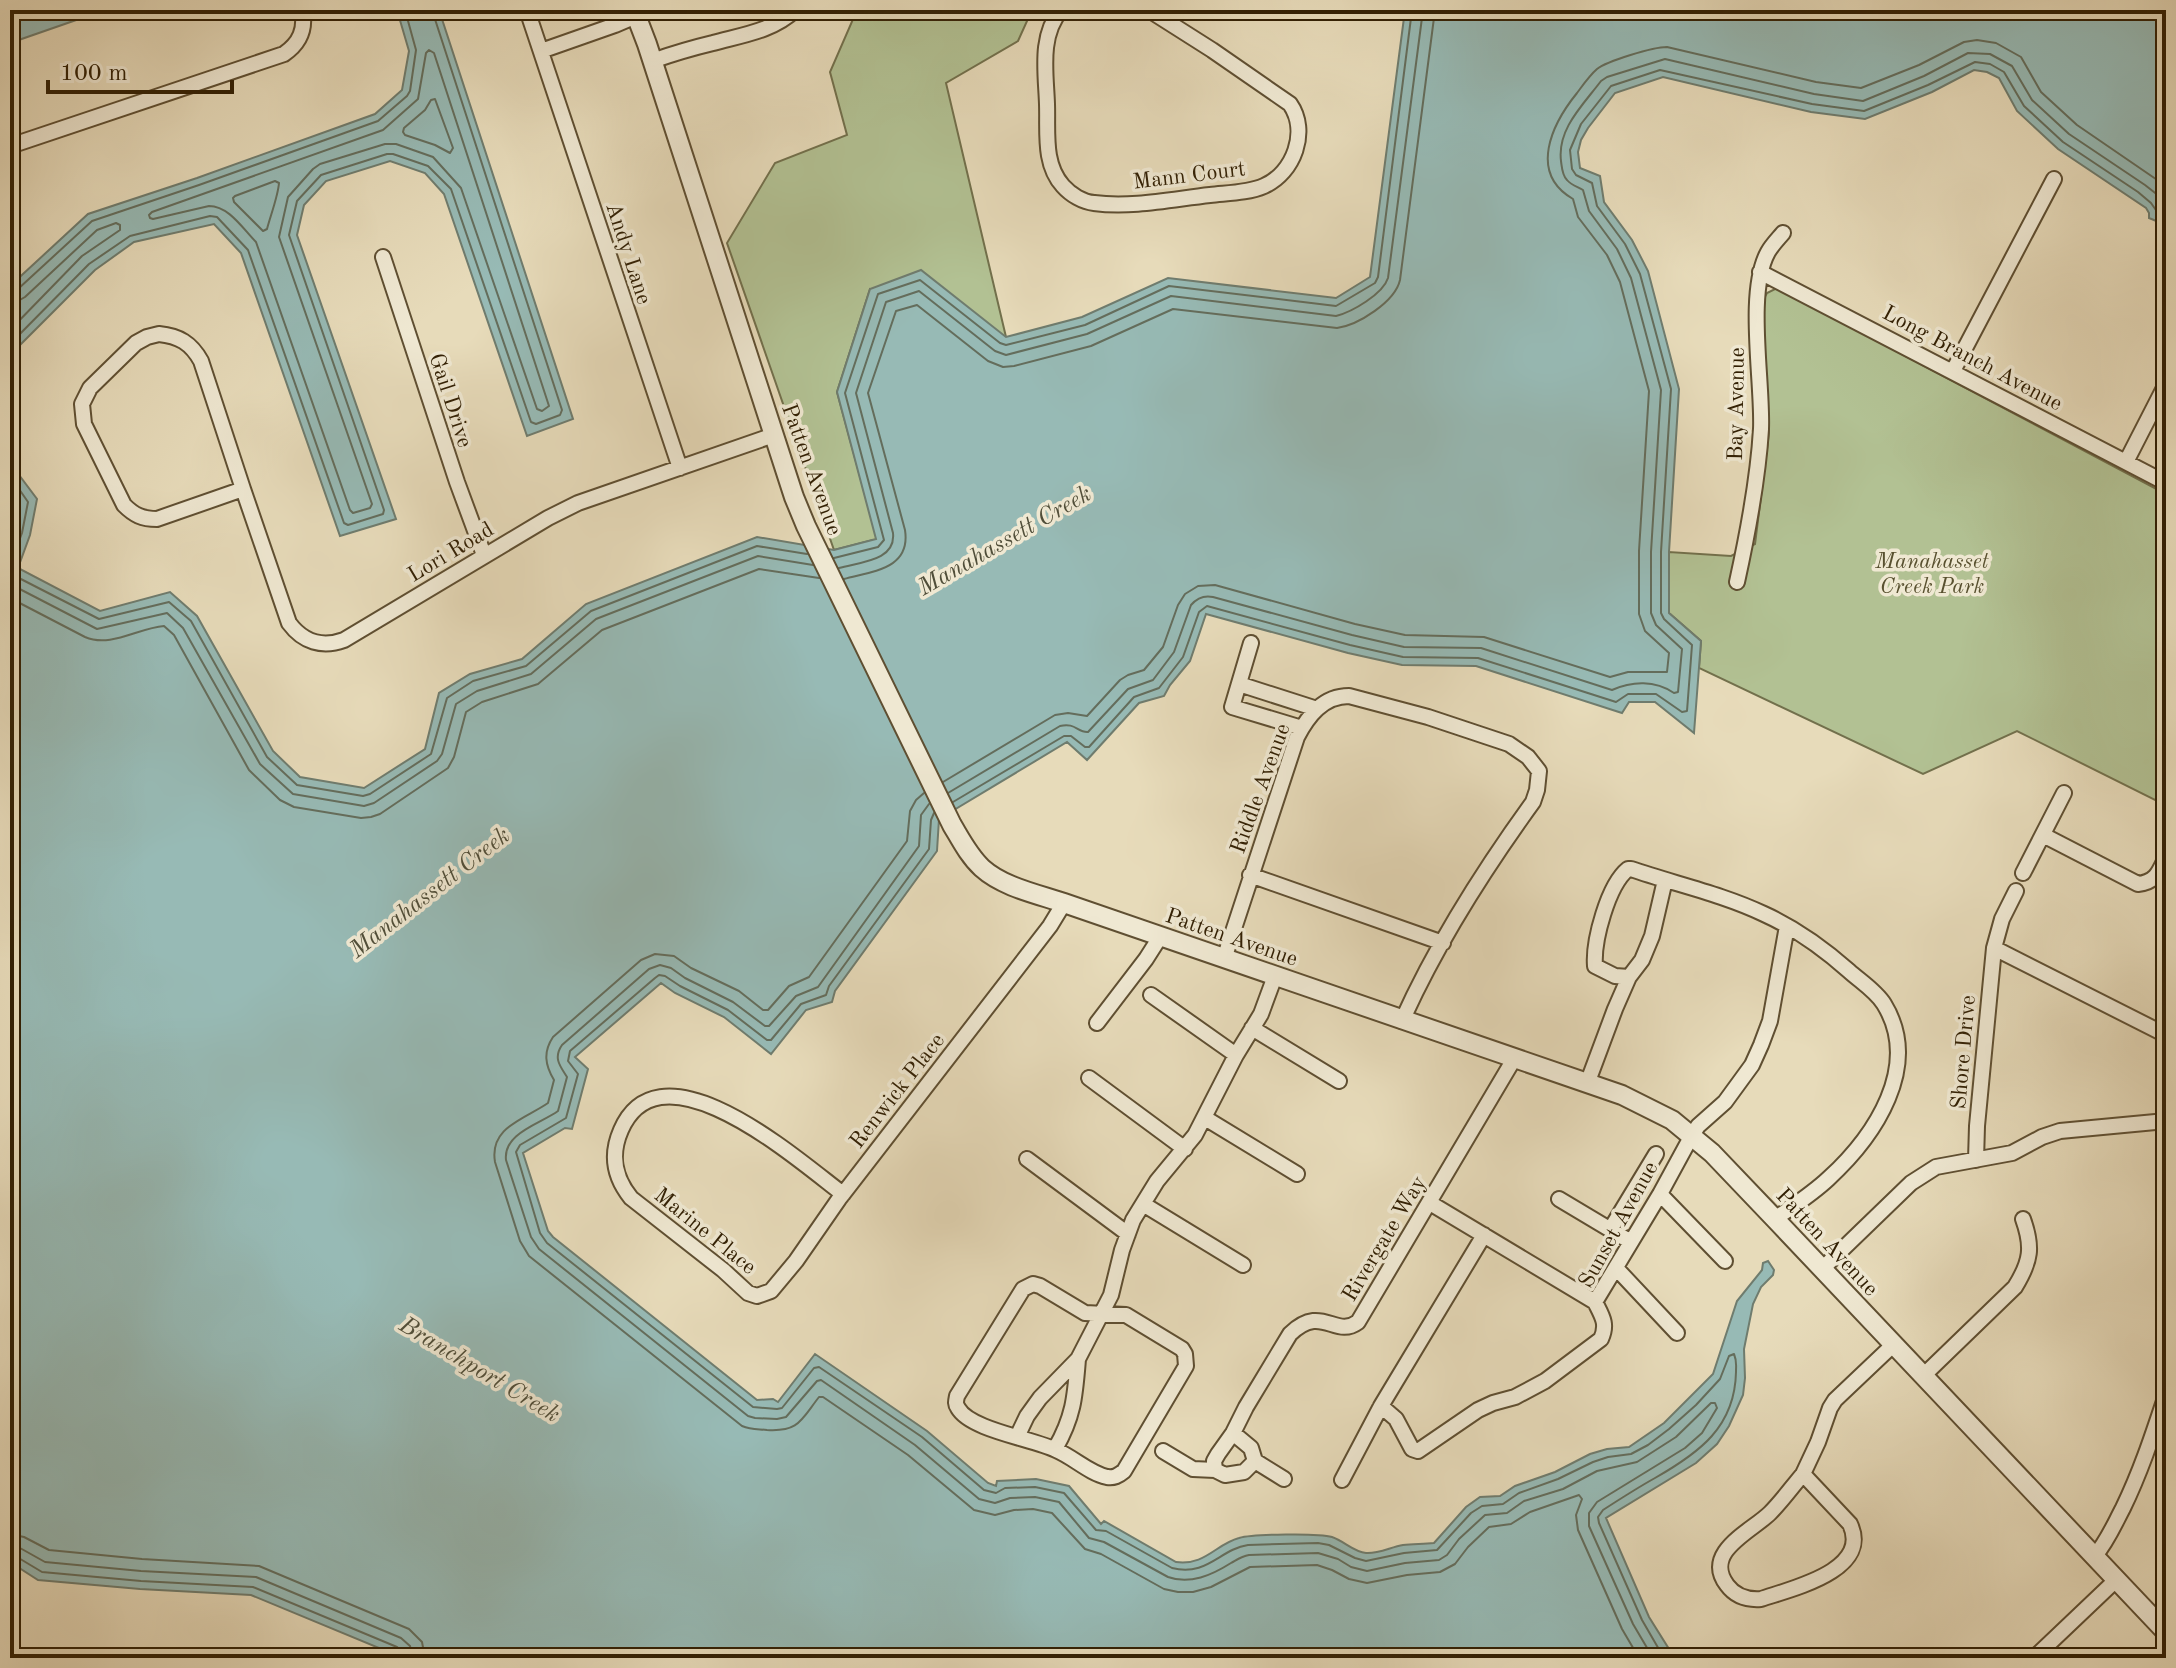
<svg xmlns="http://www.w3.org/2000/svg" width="2176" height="1668" font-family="'Old Standard TT',serif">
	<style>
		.green { fill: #b2c193; stroke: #72704c; stroke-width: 2 }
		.water { fill: #97bab5; stroke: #6f7c6e; stroke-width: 2 }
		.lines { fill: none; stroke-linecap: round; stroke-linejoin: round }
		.shore { stroke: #646d5c; stroke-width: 2 }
		.minor-casing { stroke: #5f4f32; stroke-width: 18 }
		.tertiary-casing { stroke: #5f4f32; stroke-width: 22 }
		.minor { stroke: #efe8d2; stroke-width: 14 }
		.tertiary { stroke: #efe8d2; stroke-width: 18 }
		.labels { text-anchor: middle; stroke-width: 7; stroke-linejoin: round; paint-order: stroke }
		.street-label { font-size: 22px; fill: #322004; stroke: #efe8d2 }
		.park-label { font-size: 22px; font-style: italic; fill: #58502f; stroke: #efe8d2 }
		.water-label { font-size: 24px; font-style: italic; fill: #504e39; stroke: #efe8d2 }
	</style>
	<rect width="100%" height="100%" fill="#e7dbba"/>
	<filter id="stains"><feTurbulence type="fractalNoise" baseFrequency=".0025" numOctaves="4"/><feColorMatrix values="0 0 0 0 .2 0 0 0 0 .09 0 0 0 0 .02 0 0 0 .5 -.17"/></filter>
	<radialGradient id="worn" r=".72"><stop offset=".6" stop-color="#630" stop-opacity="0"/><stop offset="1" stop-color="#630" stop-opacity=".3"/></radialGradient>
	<path class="green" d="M857 10H1032L1018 41 946 83 1006 337 870 289 837 392 877 539 834 550 727 243 775 163 847 135 830 72Z
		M1777 288 2166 494V795L2155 800 2017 731 1923 774 1699 668 1701 641 1669 613V552L1731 556 1755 544 1769 433 1762 302 1767 293Z"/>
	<path class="water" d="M10 10H105L10 43Z
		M397 10H439L573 419 527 436 444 194 425 173 390 161 326 181 304 205 297 235 396 519 340 536 241 253 214 224 134 242 95 270 10 355V286L88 214 197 178 375 114 402 90 409 51Z
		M1405 10H2166V225L2149 218V213L2146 208 2058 149 2017 111 1999 78 1987 72 1974 70 1932 92 1865 119 1811 112 1663 77 1615 93 1588 128 1581 140 1578 152 1580 168 1600 176 1604 202 1632 240 1648 271 1679 389 1669 552V613L1701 641 1694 733 1655 702H1629L1622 713 1476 666 1402 665 1348 653 1206 614 1190 661 1170 685 1164 696 1139 703 1087 760 1067 742 939 819 937 851 835 991 832 1002 806 1010 771 1054 724 1017 675 993 661 983 575 1057 588 1069 572 1129 565 1128 523 1153 548 1231 553 1237 757 1400 773 1399 778 1402 815 1354 927 1431 988 1483 996 1486 997 1481 1036 1479 1069 1486 1101 1524 1104 1521 1176 1562C1205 1566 1216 1544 1239 1538 1253 1534 1319 1533 1332 1537 1344 1541 1354 1552 1366 1553 1378 1554 1391 1547 1403 1545 1413 1544 1423 1544 1434 1543L1466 1507 1480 1497 1500 1496 1515 1486 1555 1472 1590 1454 1607 1449 1629 1447 1664 1423 1713 1374 1737 1301 1762 1270 1763 1263 1768 1261 1774 1270 1773 1275 1761 1287 1753 1304 1744 1349 1745 1378 1743 1395 1729 1426 1717 1444 1696 1463 1606 1518 1649 1617 1669 1649 1672 1658H403L251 1595 140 1589 38 1580 10 1562V463L37 499 30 535 18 568 100 611 170 592 197 616 273 751 300 777 364 788 425 749 439 693 470 674 522 659 586 604 757 537 834 550 876 539 837 392 870 289 921 270 1006 337 1082 317 1168 278 1336 298 1370 277Z"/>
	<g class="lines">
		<path class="shore" d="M429 50 434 53 549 406 542 411 537 409 461 188 433 157 396 144H385L320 164 313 169 288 197 279 237 372 504 370 508 353 513 350 510 256 242C243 229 229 206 209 206L153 219 150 218 149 215 152 212 383 130 418 99 426 53Z
			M435 99 453 148 450 153 435 145 405 135 403 132 404 128 425 110 431 100Z
			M275 181 279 183C278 196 271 214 267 229L263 231 234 202 233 198 235 196Z
			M10 292 18 289 92 221 199 185 378 121 407 96 410 91 416 50 405 10
			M10 302 18 301 25 297 97 230 116 223 120 225V230L82 256 10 330
			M10 344 89 264 130 236 210 216 217 217 248 250 344 523 348 525 383 514 384 510 289 235 297 201 321 175 387 154H393L428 166 451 189 531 422 536 424 560 415 562 410 432 10
			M10 476 28 502 22 533 10 565 13 575 99 619 169 602 191 621 267 757 297 785 363 796 370 794 431 754 447 698 473 681 526 666 591 611 757 546 807 554
			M834 558 878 547 884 540 845 393 878 294 920 280 1000 343 1006 345 1085 325 1169 286 1336 306 1375 283 1378 277 1412 10
			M839 568C860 562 896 561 893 533L856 393 886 302 919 291 995 351 1006 355 1087 334 1171 296 1336 316C1352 312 1383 294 1388 278L1423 10
			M844 579C873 571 911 569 905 530L868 393 896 311 917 305 988 361 1003 367 1014 366 1091 346 1173 309 1337 328C1358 325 1395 302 1400 280L1435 10
			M10 584 97 629 167 613 183 628 260 764 293 794 364 806 374 803 437 761 442 754 456 704 477 691 531 674 596 619 758 556 813 565
			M10 598 85 637C111 648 138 628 164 626L174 635 249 770 280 800 294 807 361 818 371 817 380 814 448 768 454 757 466 712 482 702 538 684 602 630 759 569 819 578
			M943 782 1055 715 1068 713 1087 716 1120 680 1128 675 1144 670 1163 647 1178 605 1185 594 1198 586 1215 585 1355 624 1405 635 1484 637 1610 677 1628 672H1667L1669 653 1645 631 1639 614V551L1649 391 1620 282 1607 255 1578 217 1573 199C1528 173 1552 124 1577 93 1583 85 1589 76 1597 69 1607 61 1653 47 1667 47L1816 82 1861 88 1919 65 1964 42 1977 40 1996 43 2021 57 2041 92 2077 125 2166 186
			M924 793 916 800 910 811 907 841 809 977 789 986 768 1010H763L739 991 691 968 674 956 655 954 641 960 553 1037C543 1052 545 1065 554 1080L548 1103C525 1119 489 1127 495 1162L520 1241 529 1256 742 1426C751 1430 758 1429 767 1430 799 1432 801 1420 819 1397H823L908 1455 974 1510 995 1515 1014 1510 1033 1509 1052 1513 1085 1549 1101 1554 1164 1589 1178 1592H1193L1211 1587 1250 1567 1317 1565 1332 1570 1349 1579 1367 1583 1407 1575 1440 1572 1455 1564 1468 1547 1489 1527 1511 1524 1530 1512 1579 1495 1582 1499 1576 1515 1578 1530 1622 1629 1639 1658
			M948 793 1060 726C1075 722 1078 733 1088 732L1128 689 1153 680 1174 652 1191 605C1197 598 1204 595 1213 597L1352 635 1404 647 1481 648 1612 690C1632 681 1655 680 1674 693L1678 692 1682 649 1656 625 1651 613V552L1661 390 1631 278 1617 249 1589 211 1583 190C1578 187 1571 185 1567 180 1562 175 1562 168 1561 161 1557 129 1583 105 1601 81L1607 77 1665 59 1814 94 1863 101 1924 76 1968 53 1990 54 2012 66 2032 100 2069 134 2145 185 2159 196 2166 206
			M953 802 1064 736H1071L1085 747H1089L1134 697 1159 688 1183 657 1199 612 1207 606 1350 645 1403 657 1478 658 1616 702 1628 694H1656L1682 712 1687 711 1692 645 1664 619 1661 613V552L1671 389 1640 274 1625 244 1597 206 1592 183 1576 175 1572 169 1570 150 1581 124 1611 86 1660 70 1812 104 1864 111 1928 85 1975 62 1990 64 2004 72 2024 106 2063 142 2138 192 2151 203 2158 213 2166 217
			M929 804 921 815 919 846 818 987 796 996 769 1026H765L733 1002 685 978 671 968 660 965 649 969 562 1045C553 1058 560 1066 567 1077L558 1111C540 1124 503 1133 506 1160L531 1237 539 1249 748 1416 755 1418 777 1419 786 1417 817 1381 821 1380 915 1445 979 1499 995 1503 1010 1498 1035 1497 1059 1502 1089 1538 1104 1542 1168 1577C1190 1585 1212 1575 1231 1563 1238 1559 1242 1556 1249 1555L1318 1553 1338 1559 1351 1567 1367 1571 1405 1563 1439 1560 1447 1555 1459 1539 1485 1515 1507 1513 1524 1501 1563 1489 1597 1471 1637 1462 1676 1437 1711 1403H1715L1717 1408 1702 1433 1685 1448 1597 1502 1589 1513V1526L1633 1624 1653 1658
			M934 813 931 820 929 849 829 986 826 995 801 1004 771 1040H767L728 1010 680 986 665 976 659 975 655 978 570 1051 568 1061 578 1074 566 1118 520 1145 516 1152 540 1233 547 1243 753 1407 777 1409 782 1408 814 1368 819 1367 922 1437 984 1490 996 1493 1005 1488 1035 1487 1064 1493 1096 1530 1106 1531 1172 1568C1207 1577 1220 1549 1248 1545L1318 1543 1329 1545 1355 1558 1366 1561 1404 1553 1437 1550 1471 1513 1482 1506 1503 1504 1519 1493 1558 1479 1593 1462 1608 1457 1631 1454 1648 1445 1669 1429 1696 1405 1720 1379 1729 1356 1734 1354C1737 1361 1736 1364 1736 1372 1735 1427 1699 1453 1655 1478 1637 1488 1620 1499 1603 1510L1598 1517 1599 1523 1642 1620 1664 1658
			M10 1534 24 1537 49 1550 142 1559 259 1566 409 1629 422 1642 425 1658
			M10 1546 20 1548 45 1562 141 1571 256 1577 401 1638 410 1646 413 1658
			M10 1556 17 1557 42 1572 141 1581 253 1587 397 1647 402 1652 403 1658"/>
		<g class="minor-casing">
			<path id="minor" d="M527 10 680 468
				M1061 10C1039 36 1046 73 1047 104 1048 132 1043 164 1063 186 1071 195 1083 202 1094 203 1132 208 1173 199 1210 195 1227 193 1248 193 1264 186 1294 173 1309 131 1290 104L1212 50 1149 10
				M541 51 615 25 636 16
				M652 61C672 54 692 48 713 43 742 35 773 31 795 10
				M10 146 284 54C300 43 306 29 302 10
				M383 257 457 482 484 555
				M1760 272 2166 483
				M159 334C179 336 191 343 201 361L243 489 157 519C142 519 134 515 124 505L84 424 82 404 90 388 136 343 147 337Z
				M1953 371 2054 179
				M2126 462 2166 384
				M243 489 289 623C303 642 322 648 344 640L548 518 578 503 774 435
				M1737 582C1748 532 1758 481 1761 429 1763 382 1746 292 1768 252 1772 245 1778 239 1783 233
				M1251 643 1232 707 1302 728
				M1239 684 1317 709
				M2043 835 2138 884C2156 882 2159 872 2166 857
				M2023 873 2064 793
				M1250 875 1443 943
				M1994 948 2166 1035
				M1224 959 1297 737C1308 716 1323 696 1349 696L1428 717 1509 744 1528 757 1539 771 1537 790 1533 802C1483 871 1437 943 1402 1021
				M1629 977 1615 976 1595 966C1593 941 1608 885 1628 869H1631C1675 884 1722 894 1764 914 1795 928 1823 948 1849 971 1860 981 1876 991 1884 1004 1922 1066 1875 1136 1828 1179 1812 1194 1793 1206 1775 1219
				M1151 995 1236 1055
				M1097 1023 1146 959 1160 937
				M1252 1028 1339 1081
				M1089 1078 1185 1149
				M1587 1084 1615 1009 1629 977 1642 960 1652 936 1665 880
				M1205 1118 1297 1174
				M1027 1159 1128 1234
				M1976 1160 1977 1126 1994 948 2002 919 2016 891
				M843 1194C799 1161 661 1038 621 1130 610 1155 614 1177 631 1198L723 1270 748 1293 757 1296 771 1291 796 1261 839 1199 843 1194 1050 926 1064 903
				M1660 1194 1725 1261
				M1559 1199 1631 1242
				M1430 1203 1595 1302
				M1143 1204 1243 1265
				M1610 1230 1656 1154
				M1616 1268 1677 1333
				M1822 1269 1911 1183 1936 1167 2012 1153 2042 1137 2060 1131 2166 1121
				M1033 1284 1040 1286 1085 1313 1126 1315 1182 1349 1185 1354 1186 1366 1124 1471C1118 1476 1114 1478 1107 1477 1089 1473 1073 1457 1056 1450 1034 1439 970 1430 958 1408 955 1404 956 1401 957 1396L1023 1289Z
				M1923 1376 2015 1287C2031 1261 2033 1247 2023 1219
				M1381 1406 1396 1419 1412 1449 1418 1451 1478 1410 1493 1403 1515 1397 1545 1381 1601 1339C1608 1324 1602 1316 1595 1302L1660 1194 1691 1137 1698 1126 1725 1102 1752 1065 1761 1045 1770 1021 1787 926
				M1017 1437 1027 1416 1040 1398 1078 1359 1111 1295 1122 1250 1133 1220 1157 1181 1195 1135 1236 1055 1261 1014 1275 976
				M1055 1449C1074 1416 1075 1396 1078 1359
				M1163 1451 1193 1469 1215 1470 1225 1475 1244 1472 1255 1461 1251 1448 1233 1433
				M1255 1461 1284 1479
				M1215 1470 1214 1461 1218 1454 1233 1433 1246 1407 1290 1334C1322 1303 1335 1339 1358 1322L1514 1059
				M1803 1474 1850 1524C1872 1571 1790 1589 1761 1599 1747 1600 1735 1596 1727 1585 1702 1552 1752 1531 1770 1513 1782 1501 1792 1487 1803 1474Z
				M1803 1474 1818 1442 1830 1408 1835 1400 1893 1345
				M1342 1480 1381 1406 1484 1235
				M2094 1557C2107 1542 2114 1525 2123 1508 2141 1471 2153 1434 2166 1395
				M2034 1658 2116 1580"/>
		</g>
		<g class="tertiary-casing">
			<path id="tertiary" d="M634 10 647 44 794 497 806 526 952 825C961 840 969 856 982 868 1003 887 1037 894 1064 903L1622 1095 1672 1120 1712 1153 1775 1219 2166 1632"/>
		</g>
		<use href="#minor" class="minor"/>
		<use href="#tertiary" class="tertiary"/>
	</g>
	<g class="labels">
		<g class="street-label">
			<text transform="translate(1189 174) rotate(-7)" y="8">Mann Court</text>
			<text transform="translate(630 253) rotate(72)" y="8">Andy Lane</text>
			<text transform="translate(1973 357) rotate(28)" y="8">Long Branch Avenue</text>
			<text transform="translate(452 400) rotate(72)" y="8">Gail Drive</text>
			<text transform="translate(1735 404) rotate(-89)" y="8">Bay Avenue</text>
			<text transform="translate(813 469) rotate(70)" y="8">Patten Avenue</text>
			<text transform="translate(450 551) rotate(-31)" y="8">Lori Road</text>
			<text transform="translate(1259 788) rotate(-70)" y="8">Riddle Avenue</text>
			<text transform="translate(1232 936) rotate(19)" y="8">Patten Avenue</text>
			<text transform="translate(1962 1052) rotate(-85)" y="8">Shore Drive</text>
			<text transform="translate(896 1090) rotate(-52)" y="8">Renwick Place</text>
			<text transform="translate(1617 1224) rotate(-61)" y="8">Sunset Avenue</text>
			<text transform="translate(706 1230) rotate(39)" y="8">Marine Place</text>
			<text transform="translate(1383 1238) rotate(-59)" y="8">Rivergate Way</text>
			<text transform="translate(1828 1241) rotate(47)" y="8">Patten Avenue</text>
		</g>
		<g class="park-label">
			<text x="1932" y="568">Manahasset<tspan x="1932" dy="25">Creek Park</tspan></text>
		</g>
		<g class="water-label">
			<text transform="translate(1004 540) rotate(-30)" y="8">Manahassett Creek</text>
			<text transform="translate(429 892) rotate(-38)" y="8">Manahassett Creek</text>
			<text transform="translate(480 1369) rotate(31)" y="8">Branchport Creek</text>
		</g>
	</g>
	<rect width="2176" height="1668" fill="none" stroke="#e7dbba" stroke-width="40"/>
	<rect x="12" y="12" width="2152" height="1644" fill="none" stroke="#322004" stroke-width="4"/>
	<rect x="20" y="20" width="2136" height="1628" fill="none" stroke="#322004" stroke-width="2"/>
	<path d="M48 80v12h184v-12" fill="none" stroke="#322004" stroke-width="4"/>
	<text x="60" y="80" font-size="24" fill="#322004" stroke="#efe8d2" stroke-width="6" paint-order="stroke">100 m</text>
	<rect width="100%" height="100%" filter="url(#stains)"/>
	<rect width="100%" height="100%" fill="url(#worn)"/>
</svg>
